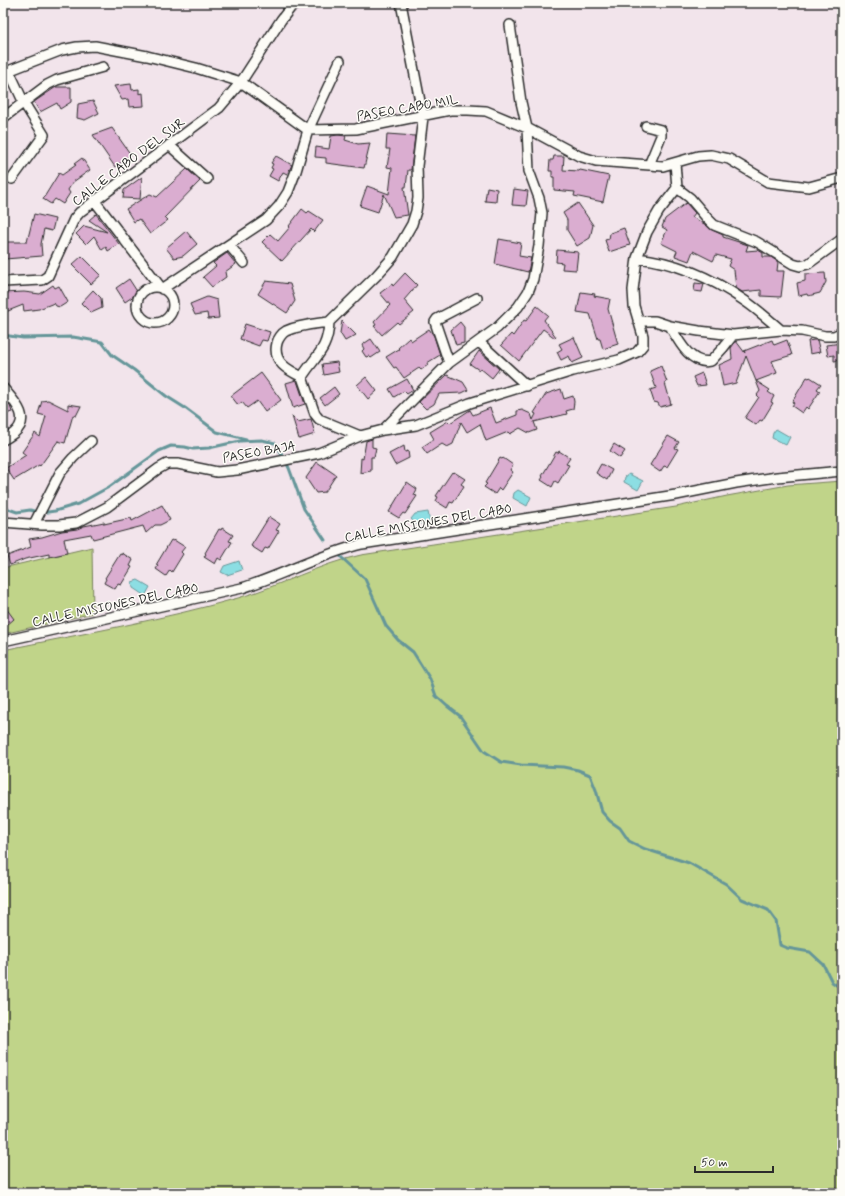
<svg xmlns="http://www.w3.org/2000/svg" width="845" height="1196" font-family="Mynerve,sans-serif">
	<style>
		.green { fill: #c0d489; stroke: #76805a }
		.water { fill: #8cdee3; stroke: #659699 }
		.lines { fill: none; stroke-linecap: round; stroke-linejoin: round }
		.stream { stroke: #659699; stroke-width: 3 }
		.building { fill: #daadd0; stroke: #2b2b2b }
		.minor-casing { stroke: #2b2b2b; stroke-width: 12 }
		.minor { stroke: #fdfcf7; stroke-width: 9 }
		.labels { text-anchor: middle; stroke-width: 3; stroke-linejoin: round; paint-order: stroke }
		.street-label { font-size: 13px; fill: #2b2b2b; stroke: #fdfcf7 }
	</style>
	<rect width="100%" height="100%" fill="#f2e4eb"/>
	<filter id="ink" filterUnits="userSpaceOnUse"><feTurbulence type="fractalNoise" baseFrequency=".025" numOctaves="2"/><feDisplacementMap in="SourceGraphic" scale="8" xChannelSelector="R" yChannelSelector="G"/><feConvolveMatrix kernelMatrix="1 2 1 2 8 2 1 2 1" color-interpolation-filters="sRGB"/></filter>
	<g filter="url(#ink)">
		<path class="green" d="M842 481V1193H3V650C81 634 161 620 238 598 280 586 319 564 361 555L676 507 727 496 788 485Z
			M92 547 93 613 3 634V568Z"/>
		<path class="water" d="M776 429 790 437 786 445 772 438 773 433Z
			M629 474 643 481 638 490 624 482 625 477Z
			M518 490 531 497 527 506 513 498 514 493Z
			M428 512 430 522 416 524 411 519 415 514Z
			M239 561 242 570 227 575 221 572 224 566Z
			M138 580 150 587 145 596 133 588 132 582Z"/>
		<g class="lines">
			<path class="stream" d="M3 335 23 338 73 337 102 342 112 355 134 370 166 396 185 408 217 432 246 439
				M3 507 17 512 30 510 41 513 55 511 78 504 109 487 159 451 171 446 185 447 193 449 209 448 240 441 262 440 275 443 279 449 289 468 304 509 325 540
				M341 557 365 579 386 626 398 640 413 652 430 679 436 696 447 706 460 716 484 751 501 762 521 765 563 767 578 770 590 775 596 790 602 812 610 821 620 828 629 841 645 849 689 863 726 884 742 899 768 910 776 921 780 945 787 948 810 952 823 964 832 982 842 989"/>
		</g>
		<path class="building" d="M131 84 132 90 139 89V94L143 93 144 106 129 107 128 99 122 100 114 86Z
			M56 87H71V102L60 109 57 103 40 112 34 102Z
			M93 101 99 113 85 120 77 118 78 104Z
			M112 128 131 155 115 167 93 135Z
			M387 134 415 136 411 170H408L406 187H404L408 215 394 217 384 194 378 212 360 206 367 186 389 194 392 168 387 167 390 149H386Z
			M338 135 346 136 345 140 358 144 370 143 364 168 326 163V158L315 157 316 147 329 149 331 136Z
			M276 156 292 165 287 174 283 172 278 181 269 176 273 169 271 168 273 164 271 163Z
			M554 156H564L563 170 579 171 580 170 609 176 603 202 574 196 575 192 554 190V177H552V171H549L550 160H553Z
			M82 158 90 170 73 182 68 190 70 193 63 204 55 199 51 204 43 199 59 173 62 175 76 165 74 164Z
			M187 169 200 181 165 217 168 220 150 234 139 219 134 222 126 209 150 194 157 197Z
			M142 177 140 199 123 198 124 190Z
			M487 187 497 189 496 202 485 201Z
			M514 189 528 191 526 206 512 205Z
			M578 203 593 225 590 238 577 246 567 230V220L563 213Z
			M686 203 695 213 692 217 706 225 712 230 723 235V237L748 245 746 251 758 250 763 253V257H771L778 262 777 271H784L781 297 761 296V290L742 292 736 288 734 270 728 266 731 259 716 255 713 261 693 251 689 261 675 256 677 251 661 243 667 230 662 227 665 219Z
			M302 209 307 213 309 211 323 220 314 232 311 229 282 261 262 242 270 234 278 241 290 227 289 226Z
			M34 214 55 219 52 231 44 229 41 244 42 256 5 259 4 242H27Z
			M96 214 119 244 108 251 106 247 102 250 94 236 86 244 76 234 84 226 107 232 89 220Z
			M624 228 630 245 609 252 605 240 609 239 610 233Z
			M186 231 197 244 183 256 174 258 166 248Z
			M499 239 521 243 519 256 531 258 528 272 495 264Z
			M557 250 578 252 576 270 562 269 563 263 556 262Z
			M227 253 236 264 225 272 226 277 212 287 203 277 216 266 213 263Z
			M82 256 101 275 91 284 72 265Z
			M405 273 417 285 404 300 414 312 399 324 397 322 382 335 374 326 376 325 374 322 390 305 380 293 392 284 393 286Z
			M825 273 826 282 820 293 808 296 807 294 799 296 797 283 805 281V274Z
			M129 279 138 293 125 302 116 288Z
			M266 281 290 284 295 301 287 313 258 294Z
			M695 283 704 284 702 292 694 291Z
			M53 285 55 288 59 286 68 302 60 307 56 306 54 303 39 309 24 311 23 305 3 313V293L24 292 40 294Z
			M93 290 101 298 102 308 91 313 81 303Z
			M581 292 595 294 594 296 610 299 608 309 618 344 603 349 600 339H598L590 314 577 312Z
			M207 297 217 300 219 318 208 319 207 313 195 315 190 304Z
			M537 306 548 315 544 320 556 337 555 338 543 329 519 361 501 345 511 334 513 336 524 320 526 321Z
			M342 321 356 335 345 341 340 333Z
			M460 322 464 327V343L456 345 451 330Z
			M245 324 270 332 267 341 262 340 259 346 240 339Z
			M429 329 434 336 440 355 427 363 428 365 421 370 419 368 404 378 396 367 394 368 386 357 399 349 398 348 409 338 411 341Z
			M574 337 583 358 572 363 569 356 561 360 557 352 562 349 559 344Z
			M371 339 380 352 371 358 369 356 366 357 362 351 364 349 362 345Z
			M772 340 774 345 787 340 792 355 772 361 777 373 756 381 746 356 736 383 723 386 719 365 732 359 731 348 736 341 745 353 744 351Z
			M814 340H817L820 352 810 354 808 341Z
			M842 343V360L834 361V355L828 356 826 345Z
			M479 351 499 369 492 378 480 368 479 370 470 364Z
			M337 362 339 372 324 375 322 364Z
			M661 366 667 382 665 383 671 404 660 407 658 403 654 402 650 390 656 388 650 371Z
			M261 373 281 400 265 412 257 401 247 408 242 402 238 405 231 396Z
			M702 373 706 385 697 386 693 377Z
			M447 375 463 382 468 390 462 393 439 394 434 404 426 409 419 402Z
			M366 377 377 391 368 399 357 385Z
			M807 377 809 378 810 377 821 384 817 389 820 391 808 409 806 407 802 413 792 406 794 403 792 402Z
			M407 379 413 390 407 394 404 391 394 397 389 389Z
			M296 380 297 381 305 404 293 408 286 383Z
			M756 381 770 390 768 392 774 396 771 402 773 403 762 421 760 420 756 425 745 418 759 397 757 395 760 391Z
			M334 387 339 394 325 405 320 398Z
			M561 389 564 399 573 396 574 402 573 409 566 411 567 414 534 422 537 430 529 433 520 428 510 434 508 432 486 441 480 424 467 432 461 422 453 444 447 447 442 444 427 454 422 447 434 439 430 432 448 421 450 423 470 410 473 415 490 408 496 423 517 415V411L522 410 531 414 533 420 536 414 534 413 546 394Z
			M3 397 10 406 12 412 3 415Z
			M48 400 68 410V404L81 406 76 416 73 415 65 443 58 441 40 466 39 465 14 480 6 468 26 455 22 452 35 433 40 437 46 416 38 414 42 401Z
			M292 416 298 422 311 419 315 434 299 439Z
			M668 436 679 442 675 448 678 449 667 467 664 466 660 472 650 465Z
			M372 439V447L376 448 374 457H371V471L360 473 361 458 363 459 366 441Z
			M614 444 625 451 620 458 610 451Z
			M404 446 405 452 408 451 409 458 395 465 389 454Z
			M559 451 570 458 566 464 569 465 558 483 555 481 552 487 541 480 543 477 542 476 556 452 558 453Z
			M500 458 502 459 503 458 513 465 510 470 513 472 501 490 499 488 495 494 484 487 487 484 485 483Z
			M317 462 336 475 325 492 316 493 306 478Z
			M601 464 612 470 607 480 596 473Z
			M452 472 453 473 454 472 465 479 461 484 464 486 453 503 450 502 447 508 436 501 438 497 436 496Z
			M407 482 417 489 414 495 417 496 405 514 403 513 399 518 389 512Z
			M162 505 170 520 160 525H155L146 533 143 526 93 539 91 534 64 539 67 553 49 557V554L25 559 10 565 7 556 31 547 29 539 42 537 62 531 77 529 84 526 104 522V524L131 518 132 521Z
			M269 517 280 524 276 530 279 531 268 549 265 548 262 553 251 546Z
			M222 528 233 535 229 541 232 542 221 560 218 558 215 564 204 557 206 554 205 553 219 529 221 530Z
			M171 540 173 541 174 540 185 547 181 552 183 554 172 572 170 570 166 576 156 569 158 566 156 565Z
			M122 553 133 560 130 566 132 567 121 585 118 584 115 589 104 583 106 579 105 578 120 554 122 555Z
			M3 604 14 619 7 625 3 619Z"/>
		<g class="lines">
			<g class="minor-casing">
				<path id="minor" d="M9 71 24 103 44 135 12 179
					M3 73 62 50 77 47 95 46 147 56 196 68 241 82 308 130 356 129 450 110H468L486 111 527 128 579 156 596 161 663 166 698 156 711 155 729 159 768 182 809 187 842 178
					M3 118 47 85 57 80 103 67
					M646 126 661 130V136L649 165
					M169 145 207 179
					M677 188 690 198 707 218 714 225 757 242 793 264 800 266 808 264 842 239
					M94 200 162 289 266 220 279 206 288 192 296 171 308 130 340 61
					M229 245 244 263
					M637 258C676 262 712 278 745 301 757 309 769 320 781 330
					M3 282 42 280 48 276 74 219 80 212 219 108 241 82 281 20 291 7 298 3
					M137 305a18 18 0 1 1 36 0a18 18 0 1 1-36 0Z
					M638 321H655L670 326 699 331 733 335 781 330 802 331 825 336H834L842 332
					M329 322 376 276 393 257 412 224 416 211 418 198 417 166 423 117 401 3
					M329 322C315 324 299 325 286 331 282 333 278 339 277 343 272 362 288 370 302 377L315 414 319 419 360 436
					M670 326C678 340 691 366 711 361L723 348 733 335
					M479 342 527 386
					M449 363 435 322 437 319 477 298
					M302 377C316 355 328 350 329 322
					M3 388C14 401 32 418 14 433 10 436 7 438 3 440
					M383 430 449 363 497 328 518 307 528 292 533 279 539 246 542 213 539 198 529 171 527 128 521 102 510 25
					M3 522 42 525H59L76 523 107 507 158 469 167 464H178L217 472 237 470 319 453 360 436 383 430 416 425 470 403 573 371 619 360 637 352 643 345V336L634 306 633 290 637 258 647 232 659 211 677 188 675 163
					M34 524 60 473 73 458 91 441
					M3 641 242 588C283 575 321 554 362 544L676 495 736 483 777 477 842 471"/>
			</g>
			<use href="#minor" class="minor"/>
		</g>
	</g>
	<g class="labels">
		<g class="street-label">
			<text transform="translate(407 107) rotate(-10)" y="5">PASEO CABO MIL</text>
			<text transform="translate(128 161) rotate(-37)" y="5">CALLE CABO DEL SUR</text>
			<text transform="translate(259 451) rotate(-10)" y="5">PASEO BAJA</text>
			<text transform="translate(428 522) rotate(-10)" y="5">CALLE MISIONES DEL CABO</text>
			<text transform="translate(115 604) rotate(-12)" y="5">CALLE MISIONES DEL CABO</text>
		</g>
	</g>
	<rect width="845" height="1196" fill="none" stroke="#fdfcf7" stroke-width="16"/>
	<rect x="8" y="8" width="829" height="1180" fill="none" stroke="#2b2b2b" stroke-width="1.5" filter="url(#ink)"/>
	<path d="M695 1166v6h78v-6" fill="none" stroke="#2b2b2b" stroke-width="2"/>
	<text x="701" y="1166" font-size="12" fill="#2b2b2b" stroke="#fdfcf7" stroke-width="3" paint-order="stroke">50 m</text>
</svg>
